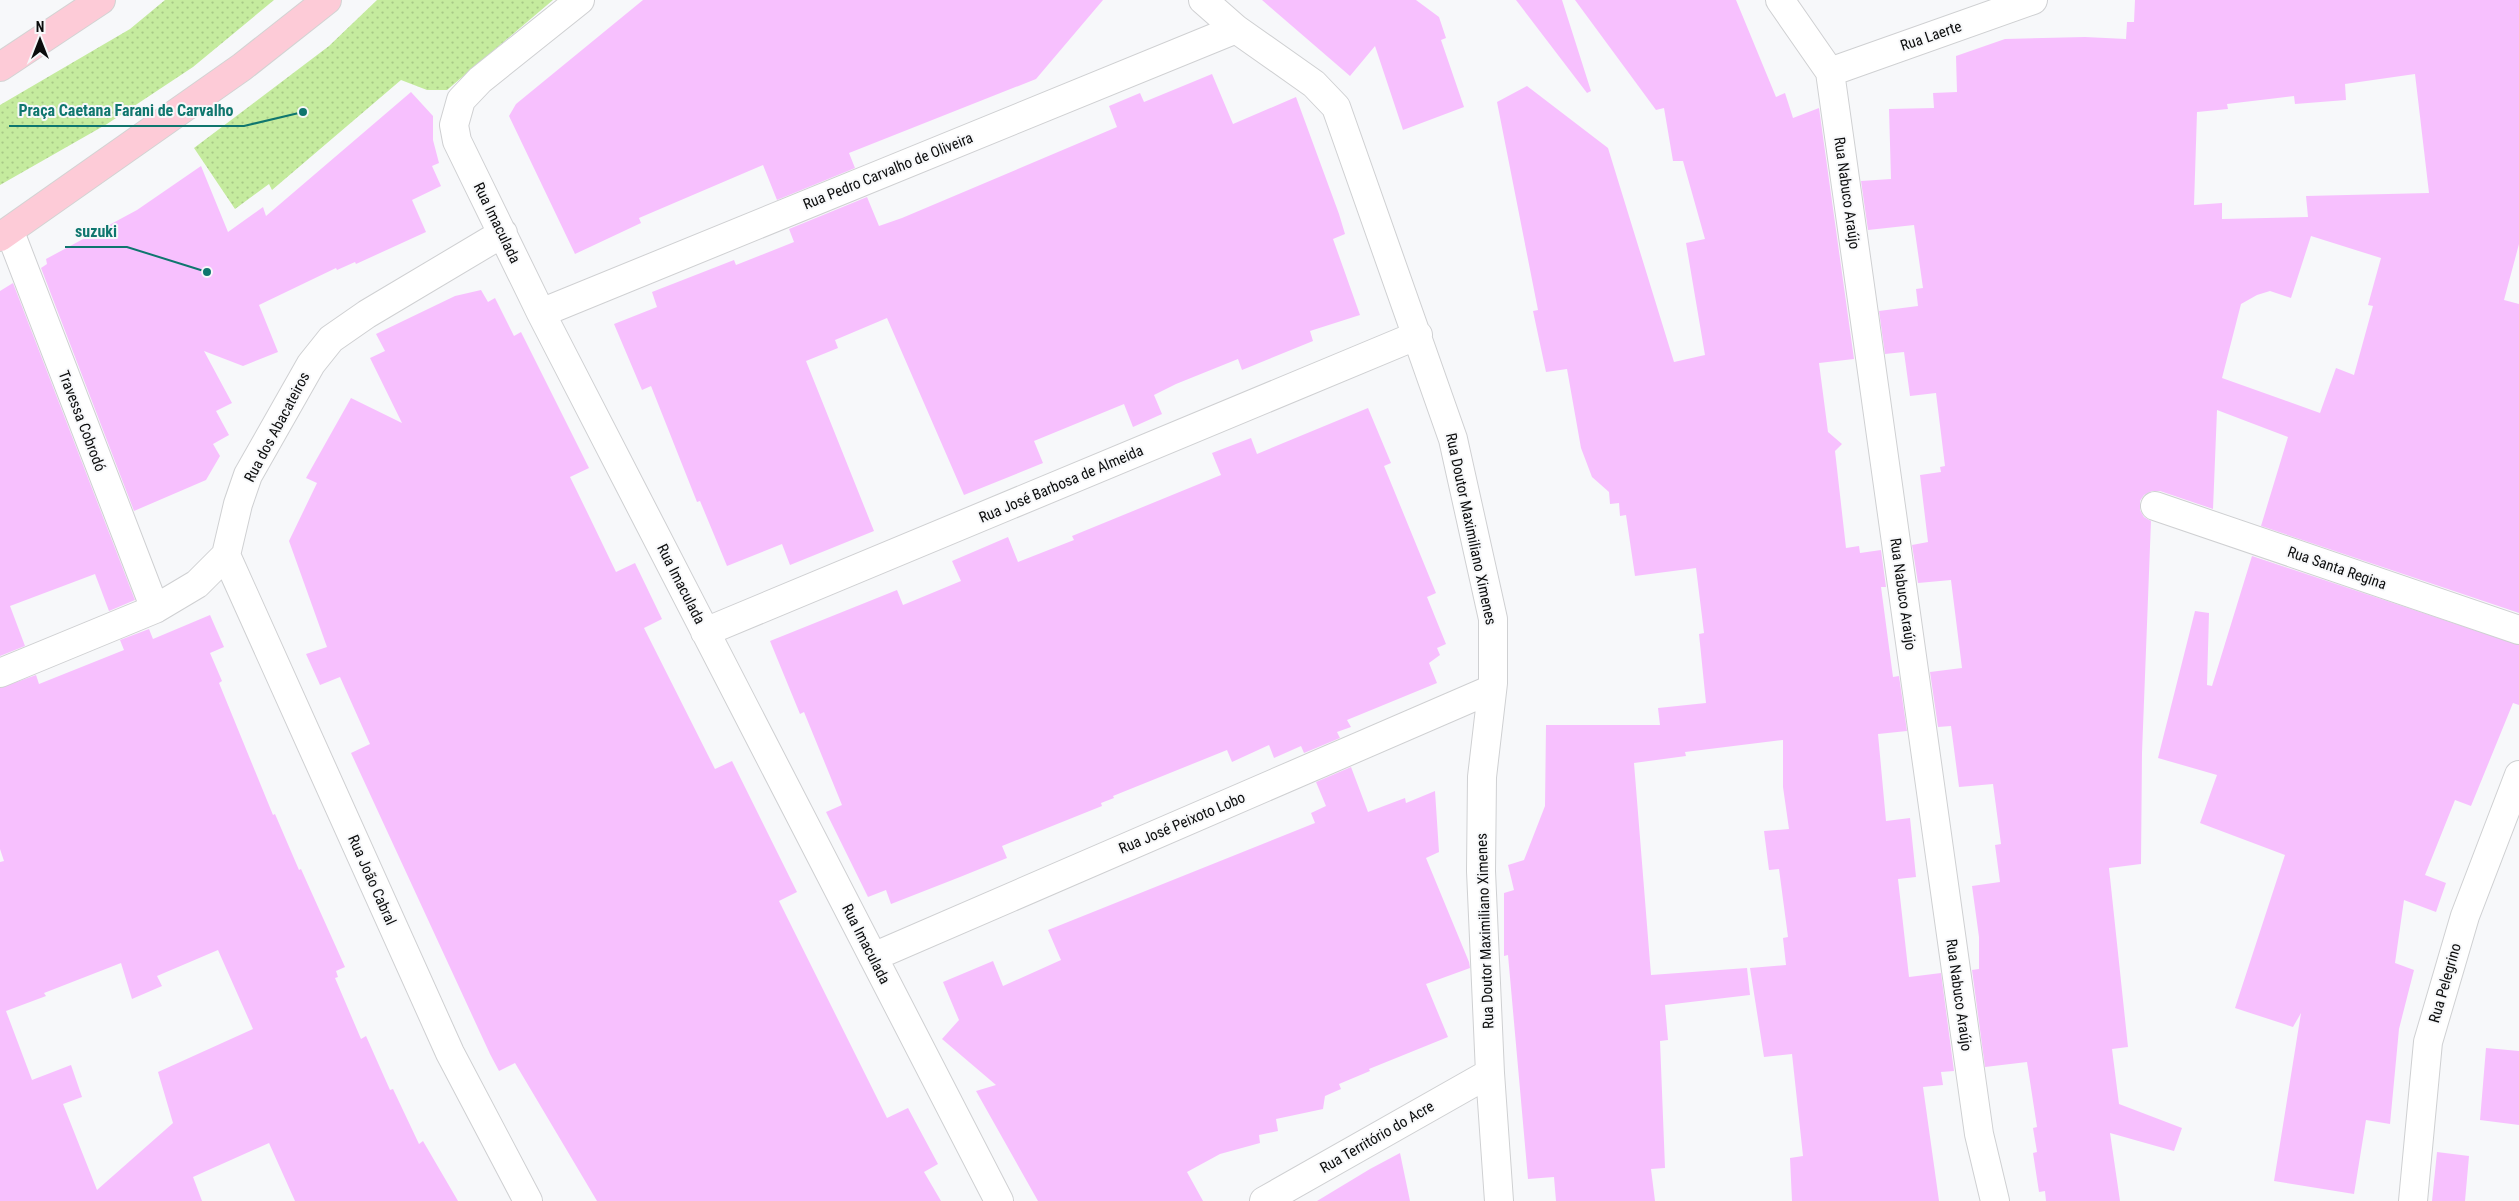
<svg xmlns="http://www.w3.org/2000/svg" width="2519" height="1201" font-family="'Roboto Condensed',sans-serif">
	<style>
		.grass { fill: url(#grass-dots) }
		.building { fill: #f7c0fe; fill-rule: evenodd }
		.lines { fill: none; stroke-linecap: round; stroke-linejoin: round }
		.street-casing { stroke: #cfd0d2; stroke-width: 30 }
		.primary-casing { stroke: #d3d3d3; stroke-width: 30 }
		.street { stroke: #fff; stroke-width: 28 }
		.primary { stroke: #fdcbd7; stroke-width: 28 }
		.labels { text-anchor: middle; stroke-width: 4; stroke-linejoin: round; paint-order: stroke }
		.street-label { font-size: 15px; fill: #0c0d0d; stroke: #f7f8fa }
		.leader { fill: none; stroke: #0f766e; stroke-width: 2 }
		.callout-dot { fill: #0f766e; stroke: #f7f8fa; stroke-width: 2 }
		.callout-label { font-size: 16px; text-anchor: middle; font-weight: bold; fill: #0f766e; stroke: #f7f8fa; stroke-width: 4; stroke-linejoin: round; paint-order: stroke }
	</style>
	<defs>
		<pattern id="grass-dots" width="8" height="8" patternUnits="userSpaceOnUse" patternTransform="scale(1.25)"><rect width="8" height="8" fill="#c5eb9e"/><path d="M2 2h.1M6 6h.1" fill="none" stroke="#a8c887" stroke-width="1.8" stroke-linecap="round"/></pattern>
	</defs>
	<rect width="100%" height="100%" fill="#f7f8fa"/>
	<path class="grass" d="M165 0H274L193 67 107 124 0 185V105L130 29Z
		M377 0H553L447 90H427L401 80 272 190 269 184 235 209 194 148 329 46Z"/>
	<path class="building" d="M643 0H1103L1036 79 849 153 855 168 777 200 763 165 639 218 641 223 575 254 509 116 516 104Z
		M1262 0H1416L1439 17 1446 38 1441 40 1464 107 1403 130 1375 46 1350 76Z
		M1516 0H1562L1591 91 1587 93Z
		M1575 0H1736L1776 97 1785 93 1793 118 1819 108 1854 359 1819 363 1828 432 1842 444 1835 451 1846 548 1859 546 1860 553 1881 550 1886 587H1881L1893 677 1899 676 1907 731 1878 734 1886 821 1910 818 1916 877 1898 879 1909 977 1941 973 1954 1071 1941 1072 1943 1085 1923 1087 1939 1201H1792L1790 1158 1803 1156 1792 1054 1764 1057 1750 968 1786 965 1783 938 1788 937 1779 869 1769 870 1764 831 1789 829 1783 787V740L1685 752 1686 756 1634 763 1651 975 1747 968 1750 995 1665 1005 1668 1040 1660 1041 1665 1168 1651 1169 1655 1201H1556L1554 1177 1528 1179 1508 955 1504 956V893L1514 890 1508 865 1524 860 1545 806 1546 725H1660L1658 708 1706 703 1699 634 1704 633 1696 568 1635 576 1626 515 1620 516 1619 503 1610 504 1609 492 1592 477 1581 448 1567 369 1546 372 1533 311 1538 310 1497 102 1527 86 1608 148 1674 362 1705 355 1686 243 1705 239 1683 161H1673L1664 108 1656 110Z
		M2135 0H2519V244L2504 300 2519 304V613L2261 526 2288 437 2217 410 2213 509 2160 491H2152L2144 495 2140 501V510L2144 517 2151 521 2142 753 2141 864 2109 868 2128 1047 2112 1049 2119 1104 2182 1128 2174 1151 2110 1133 2120 1201H2046L2045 1191 2039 1192 2033 1153 2037 1152 2033 1128 2037 1127 2027 1062 1985 1067 1972 970 1979 969V937L1972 886 2000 882 1995 845 2001 844 1993 784 1959 787 1951 726 1938 727 1930 672 1962 668 1951 580 1918 583 1912 545 1928 542 1920 475 1941 472 1940 467 1945 466 1936 393 1910 396 1904 352 1885 354 1879 311 1918 306 1916 289 1923 288 1914 225 1868 230 1861 181 1891 179 1889 109 1934 108 1933 93 1957 92 1956 56 2005 39 2085 37 2126 39 2127 22H2134ZM2415 74 2429 193 2306 196 2308 217 2222 219V203L2194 205 2197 112 2228 109 2227 104 2294 96 2295 104 2346 100 2345 84ZM2311 236 2381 258 2368 305 2373 306 2354 375 2336 368 2320 413 2222 378 2241 304 2257 295 2270 291 2291 298Z
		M1212 74 1233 124 1296 97 1339 214 1345 234 1333 239 1360 315 1310 331 1313 341 1242 370 1238 359 1176 384 1154 395 1162 414 1133 427 1124 404 1034 441 1043 463 964 495 887 318 835 340 838 348 806 361 874 531 790 565 782 544 727 566 700 501 697 502 651 386 642 390 614 324 657 307 652 292 734 260 736 265 794 242 789 229 867 197 879 226 902 218 1117 127 1109 106 1140 93 1144 102Z
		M411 92 433 116V140L439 163 432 166 441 186 412 200 426 232 356 264 355 262 337 270 336 268 259 305 278 352 243 366 204 351 232 403 216 411 229 435 213 444 220 456 206 480 134 511 41 268 47 264 46 259 137 210 201 166 228 232 263 207 266 216Z
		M13 283 135 600 109 611 95 574 10 606 25 646 0 656V291Z
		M481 290 488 302 495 298 514 336 521 332 589 468 570 477 590 518 616 572 635 563 662 619 644 628 715 769 732 761 797 892 779 901 887 1118 908 1108 938 1164 924 1172 941 1201H597L515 1063 499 1071 490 1054 351 753 370 744 340 677 320 685 306 654 327 647 289 541 317 483 306 478 351 398 402 423 370 358 385 351 376 334 455 296Z
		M1368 408 1391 463 1384 466 1436 593 1427 597 1446 644 1437 648 1440 655 1429 663 1437 683 1347 720 1351 727 1337 732 1340 738 1304 753 1301 746 1274 758 1269 745 1232 762 1227 750 1113 796 1114 798 1101 803 1102 806 1002 846 1007 858 960 877 891 904 886 890 868 897 826 812 842 805 804 712 800 714 770 641 897 590 903 605 961 581 952 561 1008 537 1018 562 1074 540 1072 536 1221 475 1212 453 1251 438 1257 454Z
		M2252 556 2519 645V705L2513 703 2471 806 2455 800 2425 875 2446 883 2436 912 2404 900 2395 963 2414 970 2399 1029 2390 1124 2366 1120 2354 1194 2274 1181 2301 1013 2293 1027 2235 1008 2285 855 2200 823 2217 775 2158 758 2195 611 2209 613 2207 685 2212 686Z
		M210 615 224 647 210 653 222 681 219 683 273 815 275 814 299 870 301 869 345 967 336 971 338 977 335 978 361 1039 366 1036 390 1090 393 1089 419 1144 423 1141 458 1201H295L269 1143 193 1177 202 1201H0V862L4 861 0 849V688L36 675 39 684 124 650 120 640 149 629 153 639ZM218 950 253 1029 158 1072 173 1123 97 1190 63 1104 82 1097 71 1065 32 1080 6 1011 46 996 44 993 121 963 132 999 162 986 157 976Z
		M1351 767 1368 812 1405 798 1406 803 1435 791 1439 852 1426 858 1469 962 1470 968 1426 984 1448 1037 1369 1069 1370 1071 1339 1084 1341 1089 1325 1096 1323 1109 1276 1119 1278 1131 1259 1135 1260 1143 1220 1154 1187 1172 1203 1201H1038L976 1091 996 1085 942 1039 959 1020 943 982 993 961 1003 986 1061 960 1048 930 1315 823 1311 813 1326 806 1316 782Z
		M2486 1048 2519 1051V1125L2480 1120Z
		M2437 1152 2469 1156 2465 1201H2432Z
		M1400 1153 1410 1201H1317L1370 1169Z"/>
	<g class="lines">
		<g class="street-casing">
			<path id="street" d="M580 0 480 80 461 100 454 125 457 141 541 313 999 1201
				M1203 0 1236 29 1314 84 1336 107 1453 439 1493 619V683L1482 777 1481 871 1490 1073 1499 1201
				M1780 0 1830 72 1979 1134 1995 1201
				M1830 72 2033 0
				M10 232 155 609
				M541 313 1236 29
				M2155 506 2519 630
				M226 555 450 1053 528 1201
				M705 632 1418 335
				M0 673 155 609 197 584 226 555 238 504 248 475 311 364 331 339 367 314 503 233
				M873 957 1492 689
				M1264 1201 1490 1073
				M2413 1201 2428 1042 2465 916 2519 775"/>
		</g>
		<g class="primary-casing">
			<path id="primary" d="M0 67 101 0
				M0 237 242 67 327 0"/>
		</g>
		<use href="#street" class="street"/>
		<use href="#primary" class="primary"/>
	</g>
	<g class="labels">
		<g class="street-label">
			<text transform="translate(1931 36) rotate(-19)" y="5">Rua Laerte</text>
			<text transform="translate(888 171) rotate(-22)" y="5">Rua Pedro Carvalho de Oliveira</text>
			<text transform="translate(1847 193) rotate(82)" y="5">Rua Nabuco Araújo</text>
			<text transform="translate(497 223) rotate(64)" y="5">Rua Imaculada</text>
			<text transform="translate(82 421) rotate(69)" y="5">Travessa Cobrodó</text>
			<text transform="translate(277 427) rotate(-62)" y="5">Rua dos Abacateiros</text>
			<text transform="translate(1061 484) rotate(-23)" y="5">Rua José Barbosa de Almeida</text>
			<text transform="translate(1471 529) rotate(78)" y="5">Rua Doutor Maximiliano Ximenes</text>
			<text transform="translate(2337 568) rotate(19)" y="5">Rua Santa Regina</text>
			<text transform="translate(681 584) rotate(63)" y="5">Rua Imaculada</text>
			<text transform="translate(1903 594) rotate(82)" y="5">Rua Nabuco Araújo</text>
			<text transform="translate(1182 823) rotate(-23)" y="5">Rua José Peixoto Lobo</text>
			<text transform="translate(372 880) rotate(66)" y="5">Rua João Cabral</text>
			<text transform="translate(1485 931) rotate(-92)" y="5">Rua Doutor Maximiliano Ximenes</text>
			<text transform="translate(866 944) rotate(63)" y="5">Rua Imaculada</text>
			<text transform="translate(2445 983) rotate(-74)" y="5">Rua Pelegrino</text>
			<text transform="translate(1959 995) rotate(82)" y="5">Rua Nabuco Araújo</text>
			<text transform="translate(1377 1137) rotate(-30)" y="5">Rua Território do Acre</text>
		</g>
	</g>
	<path class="leader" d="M303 112L244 126H9M207 272L127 247H65"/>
	<g class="callout-dot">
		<circle cx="303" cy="112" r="5"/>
		<circle cx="207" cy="272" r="5"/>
	</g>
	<g class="callout-label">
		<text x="126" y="116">Praça Caetana Farani de Carvalho</text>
		<text x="96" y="237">suzuki</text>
	</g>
	<g transform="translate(40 40)" stroke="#f7f8fa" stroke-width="4" paint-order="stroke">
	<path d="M0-4L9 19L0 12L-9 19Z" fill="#0c0d0d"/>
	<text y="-8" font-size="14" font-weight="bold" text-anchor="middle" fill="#0c0d0d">N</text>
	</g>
</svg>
